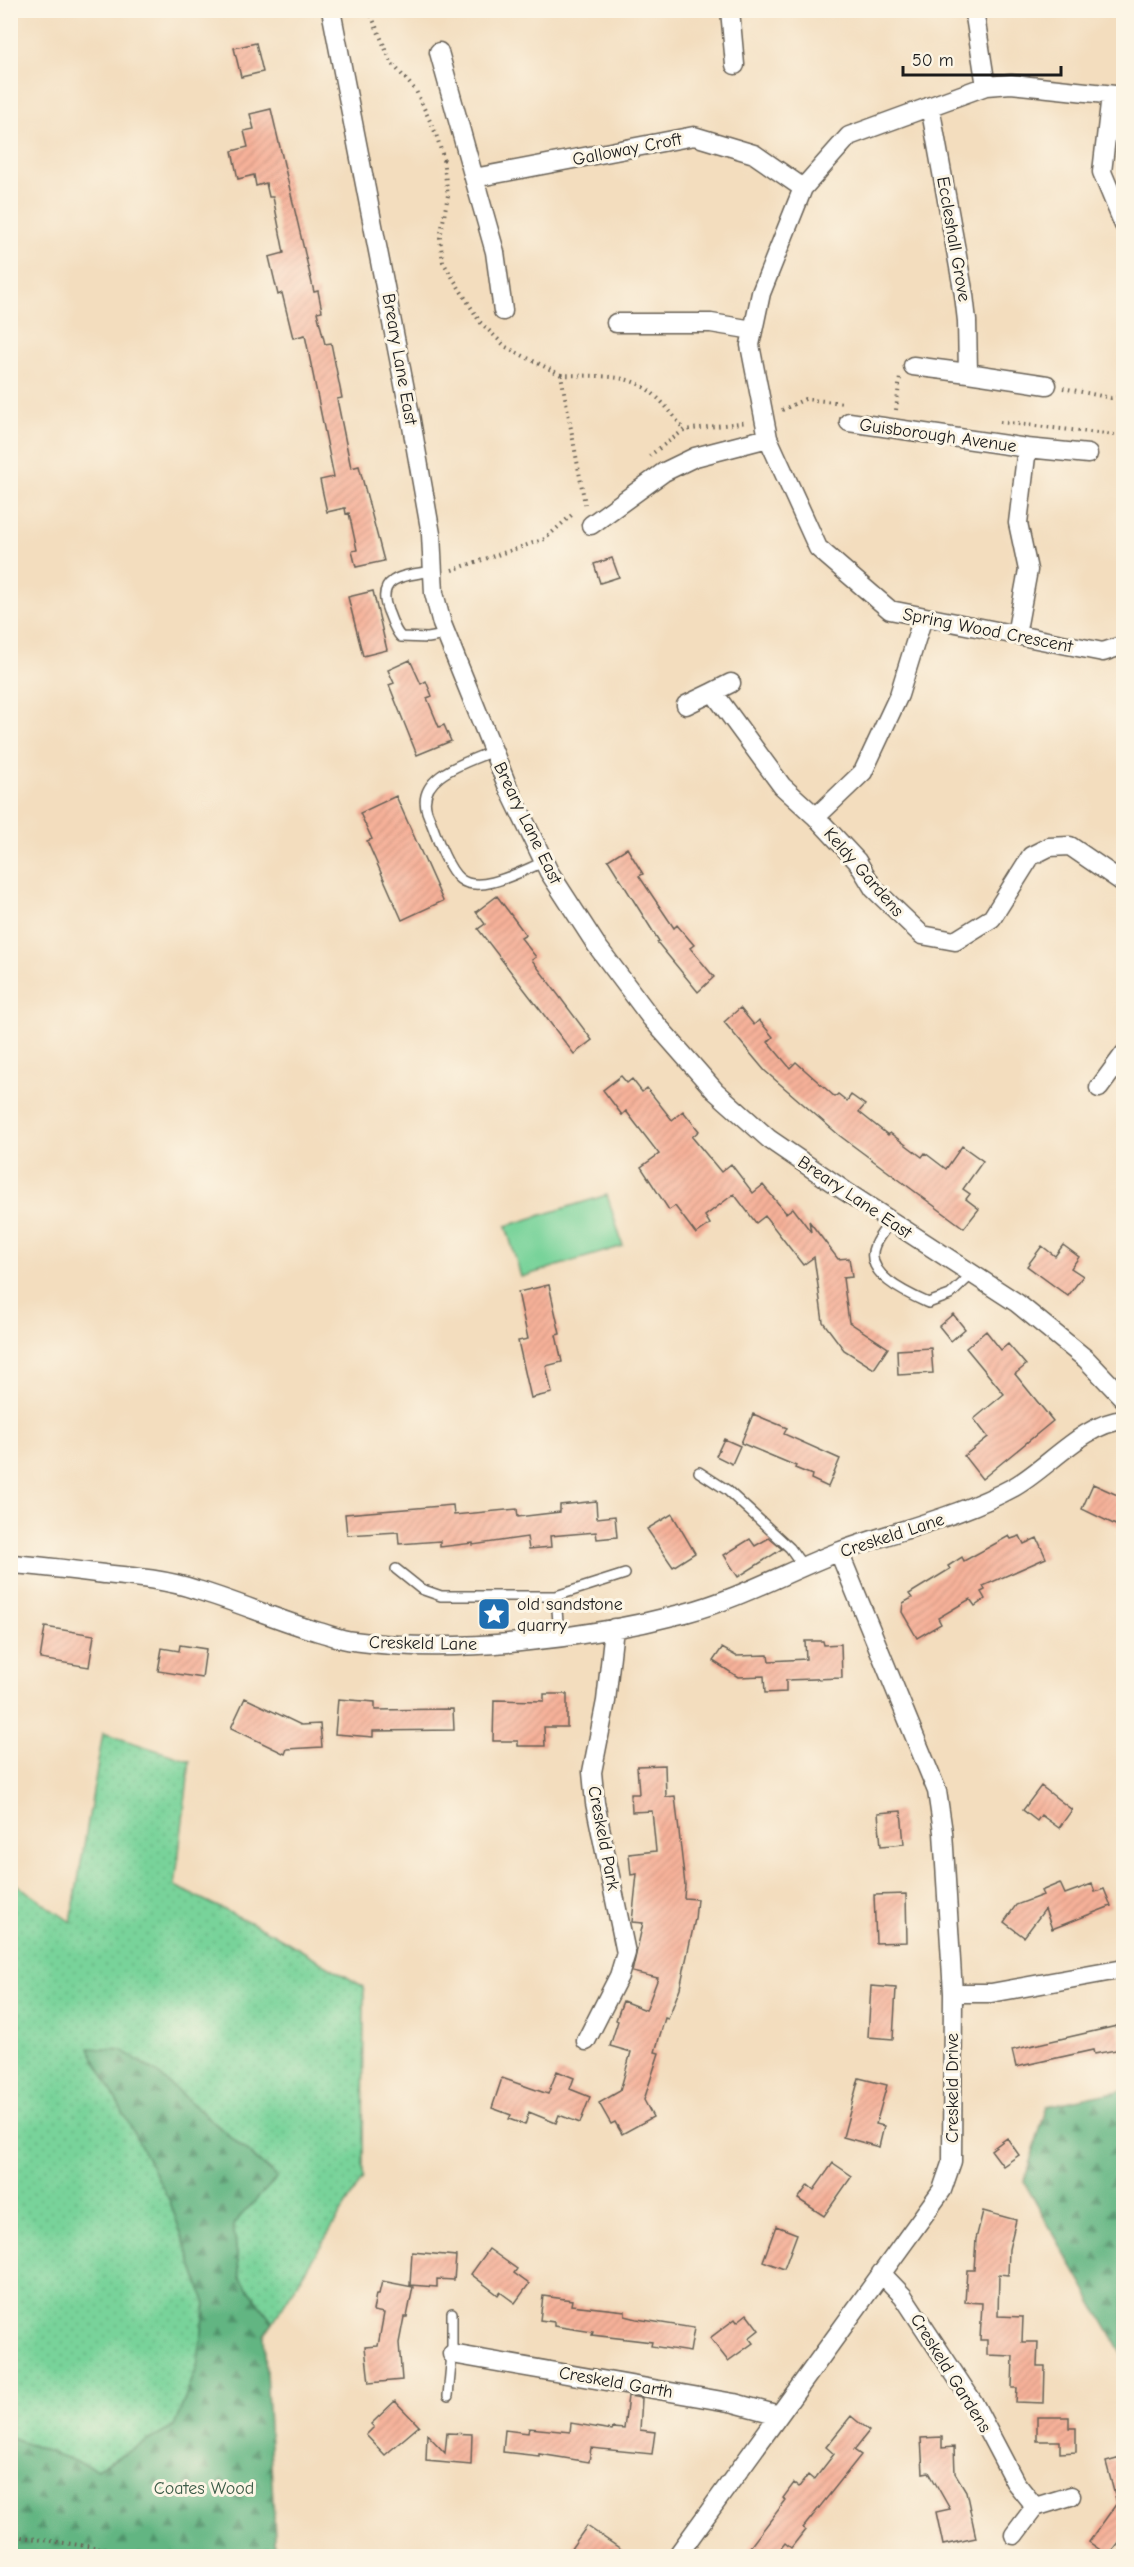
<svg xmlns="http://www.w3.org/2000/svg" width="1134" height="2567" font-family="'Comic Neue',sans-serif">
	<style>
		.grass { fill: url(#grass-dots); stroke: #4a785b; stroke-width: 1.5 }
		.forest { fill: url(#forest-firs); stroke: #3f684f; stroke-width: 1.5 }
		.pitch { fill: #78d39a; stroke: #4a785b; stroke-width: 1.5 }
		.building { fill: url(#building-hatch) }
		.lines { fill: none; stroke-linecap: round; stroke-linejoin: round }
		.service-casing { stroke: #676055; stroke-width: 12 }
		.minor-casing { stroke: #676055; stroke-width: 21 }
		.path { stroke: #676055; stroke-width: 4; stroke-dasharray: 1.5 4.5; stroke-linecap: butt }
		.service { stroke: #fff; stroke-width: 9 }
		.minor { stroke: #fff; stroke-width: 18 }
		.labels { text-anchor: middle; stroke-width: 6; stroke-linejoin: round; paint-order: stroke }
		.street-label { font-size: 18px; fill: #1c1c1c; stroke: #fcf5e5 }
		.poi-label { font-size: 18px; fill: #1c1c1c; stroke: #fcf5e5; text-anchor: start }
		.park-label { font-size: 18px; fill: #3c5c48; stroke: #fcf5e5 }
	</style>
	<defs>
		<pattern id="grass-dots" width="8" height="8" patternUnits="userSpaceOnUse" patternTransform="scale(1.5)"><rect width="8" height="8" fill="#78d39a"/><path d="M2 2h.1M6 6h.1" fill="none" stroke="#67b584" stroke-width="1.8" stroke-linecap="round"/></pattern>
		<pattern id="forest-firs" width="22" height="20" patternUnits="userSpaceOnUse" patternTransform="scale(1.5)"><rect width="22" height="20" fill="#62b582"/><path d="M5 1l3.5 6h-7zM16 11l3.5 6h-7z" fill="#50926a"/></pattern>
		<pattern id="building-hatch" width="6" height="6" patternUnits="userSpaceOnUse" patternTransform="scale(1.5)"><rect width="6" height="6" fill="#f6b199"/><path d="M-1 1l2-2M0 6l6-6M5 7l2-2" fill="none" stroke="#d29883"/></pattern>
	</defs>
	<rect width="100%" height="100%" fill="#fcf5e5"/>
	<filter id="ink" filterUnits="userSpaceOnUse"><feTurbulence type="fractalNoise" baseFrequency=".0167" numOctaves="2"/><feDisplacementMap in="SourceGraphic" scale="12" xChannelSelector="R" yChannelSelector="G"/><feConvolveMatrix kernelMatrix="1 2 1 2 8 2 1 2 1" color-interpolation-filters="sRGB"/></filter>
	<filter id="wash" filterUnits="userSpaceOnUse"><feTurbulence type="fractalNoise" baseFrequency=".008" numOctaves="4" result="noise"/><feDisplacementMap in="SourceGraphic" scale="24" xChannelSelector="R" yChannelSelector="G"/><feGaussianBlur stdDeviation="1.35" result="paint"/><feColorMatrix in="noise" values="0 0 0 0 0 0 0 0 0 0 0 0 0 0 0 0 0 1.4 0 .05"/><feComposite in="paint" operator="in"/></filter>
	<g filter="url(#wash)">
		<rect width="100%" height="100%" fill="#f3ddbe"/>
		<path class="grass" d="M103 1733 190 1761 175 1886 272 1933 364 1987 363 2178 273 2322 240 2278 233 2224 277 2177 157 2073 122 2050 170 2202 206 2304 197 2367 174 2427 96 2469 11 2438 10 1880 71 1922Z"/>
		<path class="forest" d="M89 2048 122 2050 157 2073 277 2178 233 2224 240 2278 273 2322 264 2335 276 2556H11V2438L97 2469 174 2427 197 2367 206 2304 170 2202Z
			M1123 2090H1124L1123 2356 1024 2182 1047 2106Z"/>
		<path class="pitch" d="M607 1195 623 1246 521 1277 506 1226Z"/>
		<g id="blocks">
			<path class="building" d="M256 43 263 72 241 77 234 48Z
				M271 109 314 292 318 291 322 311 317 312 325 344 331 343 342 398 337 399 351 468 359 466 384 561 356 567 352 551 357 550 349 513 346 514 345 508 327 512 320 480 334 477 305 335 293 338 282 293 278 295 269 257 284 253 273 197H269L266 183 256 186 254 175 238 179 232 151 248 147 244 131 254 129 250 114Z
				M612 558 619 577 600 583 594 564Z
				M373 591 387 650 363 656 348 597Z
				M410 660 421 684 426 681 432 696 427 698 439 727 444 725 451 741 417 755 389 685 394 683 388 670Z
				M396 796 443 901 402 920 367 841 372 839 360 813Z
				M627 848 643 874 639 876 674 928 677 925 694 945 690 948 714 977 698 992 657 942 659 941 608 860Z
				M497 896 526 935 521 938 536 957 532 960 592 1040 574 1054 478 929 485 924 476 912Z
				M740 1008 754 1025 759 1020 773 1037 768 1042 790 1068 796 1062 835 1097 838 1094 847 1101 851 1095 865 1105 859 1112 888 1135 890 1133 922 1157 925 1153 946 1169 962 1146 983 1161 963 1189 970 1194 966 1199 979 1209 964 1228 840 1136 765 1071 724 1022Z
				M621 1076 627 1083 632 1079 642 1092 647 1088 672 1120 683 1111 699 1131 692 1137 721 1172 731 1164 753 1193 763 1185 786 1213 793 1208 811 1232 809 1221 838 1259 849 1258 852 1277 843 1278 849 1322 888 1348 874 1369 844 1350 823 1322 814 1257 803 1265 765 1216 756 1223 734 1194 705 1216 710 1224 696 1234 675 1206 669 1210 641 1167 659 1154 626 1111 622 1115 603 1090Z
				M1063 1245 1079 1257 1071 1268 1083 1276 1068 1296 1027 1266 1042 1246 1055 1256Z
				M549 1285 560 1334 556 1335 562 1362 546 1366 552 1393 531 1398 518 1341 528 1339 518 1292Z
				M953 1314 965 1329 951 1341 939 1326Z
				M986 1331 1001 1350 1008 1344 1026 1365 1015 1374 1053 1421 982 1479 964 1456 988 1437 974 1419 1004 1394 966 1348Z
				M931 1348 933 1373 898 1375 897 1350Z
				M753 1414 787 1428 784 1434 840 1459 828 1487 811 1479 812 1475 795 1468 796 1466 741 1443Z
				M724 1439 740 1446 732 1464 716 1456Z
				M1093 1484 1124 1498V1529L1082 1509Z
				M596 1501 597 1518 615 1516 617 1537 597 1539 596 1532 550 1536 551 1547 529 1549 527 1537 473 1545V1543L440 1547V1541L399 1544 398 1532 347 1535 345 1514 453 1505 454 1515 517 1509 518 1517 560 1512V1505Z
				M672 1514 695 1553 673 1567 647 1529Z
				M1009 1536 1011 1539 1020 1536 1024 1544 1037 1538 1046 1558 983 1586 985 1590 981 1592 985 1599 975 1606 970 1599 938 1618 941 1624 917 1638 902 1612 903 1603 912 1598 909 1594 950 1569 948 1566 962 1557 964 1561Z
				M769 1538 782 1549 738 1577 724 1555 750 1539 755 1546Z
				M45 1627 94 1635 89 1667 40 1659Z
				M805 1641H823L824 1645 841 1644 842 1678 786 1680V1692L765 1693 764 1676 738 1677 713 1661 722 1648 736 1656 768 1655 769 1661 806 1659Z
				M180 1645 206 1649 202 1678 158 1671 162 1648 179 1651Z
				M544 1694H567V1727H544L545 1746H518V1741H493L494 1700 544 1701Z
				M245 1698 301 1725 320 1724 322 1747 287 1749 285 1754 231 1728Z
				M338 1699 375 1702V1710L453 1709 454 1730 373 1731V1737L335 1734Z
				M665 1765 666 1797 675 1796 685 1885 684 1898 697 1899 695 1919 680 1988 668 2019 665 2018 655 2052 659 2053 644 2100 653 2117 622 2134 615 2122 611 2124 599 2103 620 2091 631 2052 610 2046 618 2021 616 2020 623 2001 646 2010 658 1978 632 1972 643 1923 632 1922 637 1874 631 1875 629 1854 656 1851 652 1811 632 1812 631 1794H639L637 1766Z
				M1041 1786 1072 1810 1059 1828 1041 1815 1037 1821 1023 1810Z
				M901 1811 904 1844 881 1846 878 1813Z
				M1060 1883 1065 1894 1092 1884 1095 1892 1104 1889 1111 1906 1052 1929 1045 1909 1024 1937 1004 1922 1016 1905 1043 1895 1041 1891Z
				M906 1894 907 1942 876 1943 874 1895Z
				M871 1986 896 1988 893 2039 868 2037Z
				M1117 2026 1122 2049 1094 2054 1093 2050 1016 2067 1012 2050Z
				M557 2071 574 2078 570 2089 590 2097 580 2123 559 2115 556 2123 529 2112 525 2125 509 2119 511 2115 492 2108 502 2078 548 2094Z
				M859 2078 887 2085 876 2124 884 2126 879 2147 843 2137Z
				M1007 2138 1019 2155 1003 2166 991 2150Z
				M833 2163 852 2176 824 2216 798 2199 808 2185 814 2190Z
				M983 2211 1016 2220 1009 2249 1008 2275 999 2274 998 2316 1023 2317 1022 2342H1038L1037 2366H1045L1044 2403 1016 2402 1017 2388H1012L1013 2356 987 2355V2340H980L982 2303 965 2302 967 2270H974L976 2239Z
				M776 2226 797 2234 784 2269 763 2261Z
				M489 2249 517 2269 514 2273 529 2284 515 2303 500 2292 498 2295 471 2274Z
				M412 2252 456 2256 454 2280 437 2279V2287L410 2285Z
				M382 2281 413 2287 407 2317H404L399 2343 402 2380 369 2383 365 2347 378 2346 384 2313 373 2311 376 2294H379Z
				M543 2296 572 2300 571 2305 625 2311V2316L637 2319 694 2328 690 2352 651 2346 652 2342 592 2335 593 2332 554 2326V2322L540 2320Z
				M747 2314 759 2330 749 2338 753 2343 728 2361 710 2338 735 2319 737 2322Z
				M628 2396 642 2398 640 2430 655 2432 652 2454 591 2448 589 2462 539 2454V2456L503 2452 505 2430 528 2433 529 2428 570 2432 571 2423 612 2430 613 2428 624 2429Z
				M395 2401 419 2426 385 2455 366 2435 374 2427 371 2424Z
				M851 2416 869 2431 854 2450 861 2455 803 2528 805 2530 791 2548 785 2543 775 2556H763L750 2547 786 2500 783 2498 794 2483 799 2487 808 2475 814 2480 834 2454 826 2447Z
				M1037 2417H1069V2428H1076V2452L1060 2453V2441H1037Z
				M447 2433 472 2434 471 2465 426 2461 427 2434 445 2453Z
				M942 2437V2448L954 2447 955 2473 966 2491 976 2538 943 2545 936 2512 950 2509 929 2472 923 2473 921 2438Z
				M1124 2457V2537L1109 2556 1089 2542 1117 2503 1106 2462Z
				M587 2526 631 2556H579L570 2550Z"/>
		</g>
	</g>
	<g filter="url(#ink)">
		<use href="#blocks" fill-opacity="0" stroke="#676055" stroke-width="1.5"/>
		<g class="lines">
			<g class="service-casing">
				<path id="service" d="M434 571C408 575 374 575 388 611 392 620 394 630 401 637L428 638 445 635
					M493 751C468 762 415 776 427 812 434 829 446 868 460 879 480 895 523 870 544 862
					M891 1221C886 1228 878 1237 875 1245 862 1274 908 1294 928 1303L950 1295 972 1274
					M699 1472 727 1490 790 1548 803 1566
					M396 1569 421 1589 441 1596H556L625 1574
					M556 1596 559 1636
					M448 2396 452 2354V2313"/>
			</g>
			<g class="minor-casing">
				<path id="minor" d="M331 10 410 415 431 534 434 593 442 624 507 785 549 872 597 946 651 1018 715 1091 769 1139 845 1191 1017 1303 1086 1359 1124 1399
					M730 10 735 65
					M974 10 986 86
					M439 52 474 178
					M1111 95 1102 172 1124 225
					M1124 96 1011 84 986 86 849 136 803 188 761 293 750 345 768 438 818 548 890 610 1103 652 1124 645
					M930 106 964 295 967 321 968 373 1047 385
					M503 311 495 252 474 178 694 136 754 154 803 188
					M616 323H711L753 330
					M913 366 968 373
					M849 422 1027 448 1088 454
					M591 525 664 472 695 457 768 438
					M1016 635 1028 570 1018 523 1027 448
					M713 692 731 683
					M686 705 713 692 782 786 816 817 857 861 874 889 922 935 955 941 992 918 1031 856 1049 847 1070 846 1124 883
					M816 817 863 772 899 695 923 617
					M1099 1088 1124 1054
					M10 1564C42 1566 73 1570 104 1574 135 1577 167 1580 197 1590 238 1602 277 1620 319 1632 330 1635 342 1640 353 1641 456 1655 585 1639 685 1613 739 1599 786 1572 838 1552 897 1530 959 1517 1014 1487 1048 1468 1084 1423 1124 1420
					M953 1993H991L1124 1969
					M586 2041 619 1976 626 1953 595 1803 592 1772 606 1701 614 1628
					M881 2273 903 2296 973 2402 1015 2482 1035 2507
					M452 2354 734 2403 779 2415
					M1014 2535 1035 2507 1071 2496
					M677 2556 942 2190 952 2161 953 1993 943 1832 937 1791 839 1552"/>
			</g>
			<path class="path" d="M369 10 391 62 416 91 436 134 444 160
				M443 160 448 195 440 238 443 262 480 322 506 347 561 375 585 504
				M561 375C628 377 643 372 684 430
				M1063 388 1111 398 1124 396
				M782 410 805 399 844 403
				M896 410 900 377
				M1000 422 1124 436
				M649 456 684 430 747 422
				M452 570 545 539 574 513
				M10 2533 22 2537 158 2556"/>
			<use href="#service" class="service"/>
			<use href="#minor" class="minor"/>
		</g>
	</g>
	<defs>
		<g id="sight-square" transform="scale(1.725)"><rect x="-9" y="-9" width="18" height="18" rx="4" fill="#1f6fb2" stroke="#fcf5e5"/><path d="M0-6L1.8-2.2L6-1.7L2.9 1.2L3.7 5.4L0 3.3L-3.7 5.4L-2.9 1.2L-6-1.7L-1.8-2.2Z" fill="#fff"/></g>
	</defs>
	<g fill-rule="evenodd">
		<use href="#sight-square" x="494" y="1614"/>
	</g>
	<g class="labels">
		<g class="street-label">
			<text transform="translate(627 149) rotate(-11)" y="6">Galloway Croft</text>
			<text transform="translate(954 239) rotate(80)" y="6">Eccleshall Grove</text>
			<text transform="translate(400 359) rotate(80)" y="6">Breary Lane East</text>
			<text transform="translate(938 435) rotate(8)" y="6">Guisborough Avenue</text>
			<text transform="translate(988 630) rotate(11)" y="6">Spring Wood Crescent</text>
			<text transform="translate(528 823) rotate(64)" y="6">Breary Lane East</text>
			<text transform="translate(864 872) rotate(49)" y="6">Keldy Gardens</text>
			<text transform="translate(855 1197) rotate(34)" y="6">Breary Lane East</text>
			<text transform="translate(892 1535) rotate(-18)" y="6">Creskeld Lane</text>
			<text transform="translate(423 1643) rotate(1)" y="6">Creskeld Lane</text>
			<text transform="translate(604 1838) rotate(79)" y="6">Creskeld Park</text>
			<text transform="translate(952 2088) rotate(-90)" y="6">Creskeld Drive</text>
			<text transform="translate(951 2373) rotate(58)" y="6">Creskeld Gardens</text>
			<text transform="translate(616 2382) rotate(10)" y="6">Creskeld Garth</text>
		</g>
		<g class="poi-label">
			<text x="517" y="1610">old sandstone<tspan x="517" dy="21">quarry</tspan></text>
		</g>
		<g class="park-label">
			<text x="204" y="2494">Coates Wood</text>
		</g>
	</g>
	<rect width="1134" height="2567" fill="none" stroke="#fcf5e5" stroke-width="36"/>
	<path d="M903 66v9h158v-9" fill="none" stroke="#1c1c1c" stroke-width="3"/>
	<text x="912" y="66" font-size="18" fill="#1c1c1c" stroke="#fcf5e5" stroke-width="4.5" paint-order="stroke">50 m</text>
</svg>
